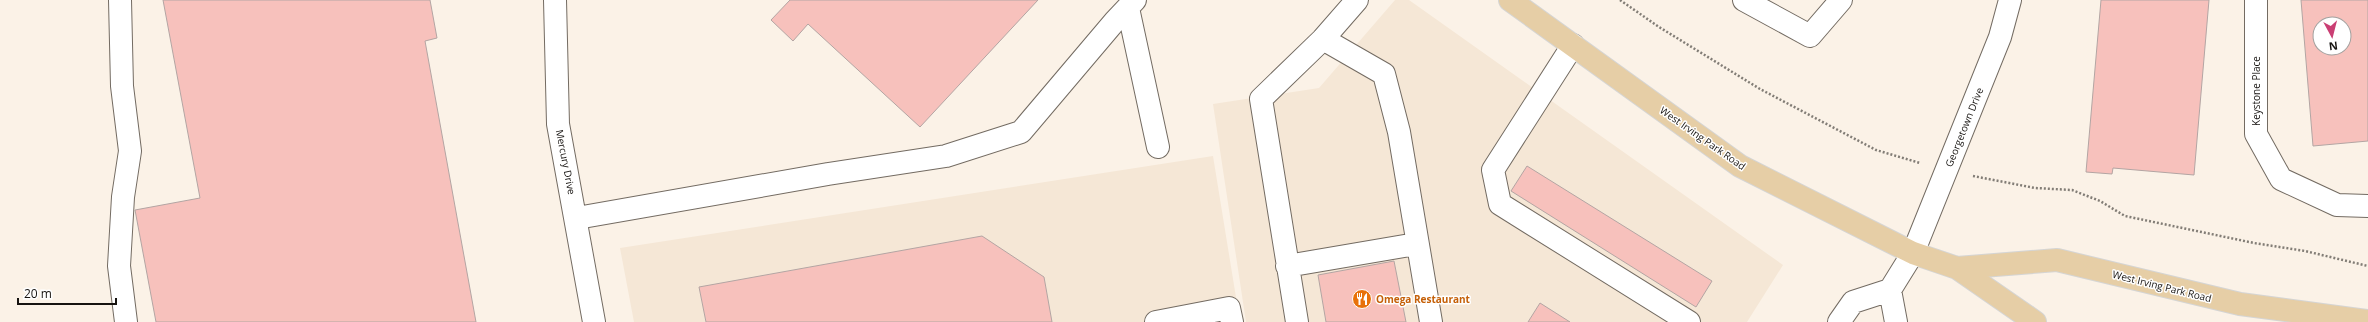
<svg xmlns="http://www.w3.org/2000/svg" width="2368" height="322" font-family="'Open Sans',sans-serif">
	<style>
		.built { fill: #f5e7d6 }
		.building { fill: #f7c1bc; stroke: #b3a5a3; fill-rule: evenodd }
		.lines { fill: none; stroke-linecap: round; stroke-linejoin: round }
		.minor-casing { stroke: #736b62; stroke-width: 24 }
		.major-casing { stroke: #d5d5d4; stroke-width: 24 }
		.path { stroke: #827d76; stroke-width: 2.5; stroke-dasharray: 2 2; stroke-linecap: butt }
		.minor { stroke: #fff; stroke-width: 22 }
		.major { stroke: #e6cea6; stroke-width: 22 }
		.labels { text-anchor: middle; stroke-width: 3; stroke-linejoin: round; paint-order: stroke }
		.street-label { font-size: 10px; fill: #161310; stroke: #fff }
		.food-label { font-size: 10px; font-weight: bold; fill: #c56008; stroke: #fff; text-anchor: start }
	</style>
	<rect width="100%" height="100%" fill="#fbf2e7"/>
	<path class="built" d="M1395 0H1409L1783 265 1747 322H1246L1213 104 1319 88Z
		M1213 156 1240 322H634L620 248Z"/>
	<path class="building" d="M163 0H430L437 38 425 41 476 322H156L135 210 200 198Z
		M790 0H1038L920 127 808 24 793 41 771 20Z
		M2101 0H2209L2194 175 2113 168 2112 174 2086 172Z
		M2301 0H2368V141L2313 146ZM2320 24H2344V48H2320Z
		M1527 166 1712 281 1696 307 1511 191Z
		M982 236 1044 277 1052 322H706L699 287Z
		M1394 261 1406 322H1326L1318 275Z
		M1540 303 1570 322H1528Z"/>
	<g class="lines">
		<g class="minor-casing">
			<path id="minor" d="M120 0 122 86 130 151 123 197 119 266 126 322
				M555 0 558 124 594 322
				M1744 0 1810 36 1841 0
				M2256 0V134L2281 179 2337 205 2368 206
				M1128 8 1158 147
				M1323 39 1384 74 1399 132 1431 322
				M1573 45 1493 170 1500 204 1689 322
				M577 218 828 174 946 156 1021 132 1115 21 1135 0
				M1287 266 1416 244
				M1890 290 1896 322
				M1156 322 1229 308 1232 322
				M1297 322 1261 99 1323 39 1357 0
				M1839 322 1853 302 1890 290 1913 253 2000 37 2010 0"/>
		</g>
		<g class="major-casing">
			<path id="major" d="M1510 0 1740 166 1913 253 1957 268 2035 322
				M1957 268 2057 260 2240 304 2368 321"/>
		</g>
		<path class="path" d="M1620 0 1659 27 1760 89 1876 150 1920 163
			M1973 176 2035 188 2072 190 2100 201 2125 216 2254 243 2305 251 2368 266"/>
		<use href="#minor" class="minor"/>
		<use href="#major" class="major"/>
	</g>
	<defs>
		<g id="restaurant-disc" transform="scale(1)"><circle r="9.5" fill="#e8710a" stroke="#fff"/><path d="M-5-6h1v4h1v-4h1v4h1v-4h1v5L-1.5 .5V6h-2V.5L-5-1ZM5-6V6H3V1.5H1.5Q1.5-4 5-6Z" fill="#fff"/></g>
	</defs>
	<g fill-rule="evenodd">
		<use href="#restaurant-disc" x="1362" y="299"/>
	</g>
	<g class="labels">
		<g class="street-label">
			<text transform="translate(2256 91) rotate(-90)" y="4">Keystone Place</text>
			<text transform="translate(1964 127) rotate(-68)" y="4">Georgetown Drive</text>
			<text transform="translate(1703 138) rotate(35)" y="4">West Irving Park Road</text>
			<text transform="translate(566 162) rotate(79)" y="4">Mercury Drive</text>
			<text transform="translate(2162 286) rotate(14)" y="4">West Irving Park Road</text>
		</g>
		<g class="food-label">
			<text x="1376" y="303">Omega Restaurant</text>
		</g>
	</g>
	<g transform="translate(2332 36) rotate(173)"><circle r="19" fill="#ffffff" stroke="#a2a19f"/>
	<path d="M0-3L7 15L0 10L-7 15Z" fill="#ca3f74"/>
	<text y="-6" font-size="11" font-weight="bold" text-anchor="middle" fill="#161310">N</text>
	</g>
	<path d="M18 298v6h98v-6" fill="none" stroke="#161310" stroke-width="2"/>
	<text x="24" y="298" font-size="12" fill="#161310" stroke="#ffffff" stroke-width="3" paint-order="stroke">20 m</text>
</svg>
